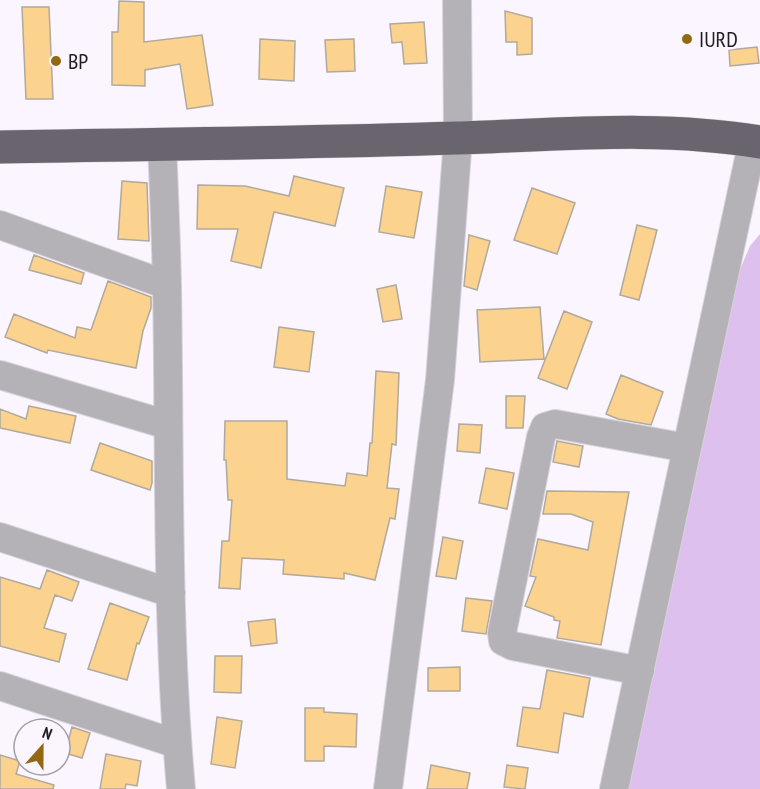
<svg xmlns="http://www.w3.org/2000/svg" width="760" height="789" font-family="'PT Sans Narrow',sans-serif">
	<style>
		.green { fill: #dec0ef }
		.building { fill: #fcd28f; stroke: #b0a99d; stroke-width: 1.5 }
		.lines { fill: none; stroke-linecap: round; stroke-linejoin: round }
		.minor-casing { stroke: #d8d2dc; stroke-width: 30 }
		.highway-casing { stroke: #d8d2dc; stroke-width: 34 }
		.minor { stroke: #b5b2b7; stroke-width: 28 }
		.highway { stroke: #6a646e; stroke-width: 33 }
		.poi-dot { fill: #926811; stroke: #fbf5ff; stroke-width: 2 }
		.labels { text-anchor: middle; stroke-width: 5; stroke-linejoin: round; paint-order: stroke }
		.poi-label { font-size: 22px; fill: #201d22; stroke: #fbf5ff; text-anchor: start }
	</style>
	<rect width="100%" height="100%" fill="#fbf5ff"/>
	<path class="green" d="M760 234V789H621L727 300 750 246Z"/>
	<path class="building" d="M119 1 144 2V42L202 35 213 105 187 109 180 64 145 70V86L112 85V32H118Z
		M22 7H49L53 99H26Z
		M505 11 532 18V54L517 55V42H506Z
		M424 22 427 63 404 64 402 42 392 43 390 24Z
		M260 39 295 41 294 81 259 79Z
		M354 39 355 71 327 72 325 40Z
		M757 47 759 63 730 66 729 50Z
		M294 176 344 188 335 226 274 212 261 268 231 261 238 229H197L198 185 245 186 289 196Z
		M122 181 147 183 149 241 118 239Z
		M386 186 422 192 414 238 379 232Z
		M532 188 575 203 557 254 514 240Z
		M637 225 657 230 639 300 620 295Z
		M469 235 490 241 477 290 464 286Z
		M34 255 84 273 81 284 29 270Z
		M108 281 151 297V308L143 331 136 368 48 350 47 353 5 337 14 314 75 338 77 327 91 330Z
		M396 285 402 319 383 322 377 289Z
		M540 307 544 359 480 362 477 310Z
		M564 311 592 322 567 389 538 378Z
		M279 327 314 332 309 372 274 367Z
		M376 371 399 373 396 445 392 444 387 488 399 489 395 519 390 518 375 580 344 573V579L283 574 284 560 242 558 240 589 219 588 222 541H229L232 500H228L226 460H224L225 421H287V479L345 486 347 473 367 476 370 443H372Z
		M621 375 663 392 651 425 618 419 606 414Z
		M506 396H525L523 428H506Z
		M29 406 76 416 70 443 0 428V409L26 419Z
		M459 424 482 425 480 453 457 451Z
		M557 441 583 446 579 467 553 462Z
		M100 443 152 461V483L150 490 91 470Z
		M486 468 514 473 507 509 479 503Z
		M547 491 629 492 601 645 557 638 560 621 554 620V617L525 606 536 577 530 576 538 539 588 550 593 522 571 514H543Z
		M443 537 463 541 456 579 436 576Z
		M47 570 79 582 72 601 55 595 44 628 66 634 59 662 0 646V577L40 589Z
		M466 598 492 601 486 634 462 631Z
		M110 603 149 617 139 644 137 643 127 680 88 669Z
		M275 619 277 643 251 646 248 622Z
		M215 656H242L241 693 214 692Z
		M460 667V691H428V668Z
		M547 670 590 678 583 717 564 713 558 753 517 746 523 707 540 709Z
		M305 708H324V712L357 714 356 747 324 746V761H305Z
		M217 717 242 721 235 768 211 764Z
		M72 727 90 733 82 758 65 753Z
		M106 754 141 761 137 786 126 784 125 789H100Z
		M0 755 20 761 16 774 54 785 53 789H0Z
		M431 765 470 773 467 789H427Z
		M507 765 528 768 525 789 504 787Z"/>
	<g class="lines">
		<g class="minor-casing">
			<path id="minor" d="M162 144C164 191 166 238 167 285 170 453 166 621 181 789
				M0 225 167 285
				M0 375 168 425
				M0 537 171 593
				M640 671 513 646 503 641 502 633 541 437 545 427 555 424 687 448
				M0 686 177 744
				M388 789 440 380 458 138 457 0
				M614 789 753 140"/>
		</g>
		<g class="highway-casing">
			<path id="highway" d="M0 147C152 144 305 143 457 138 559 135 659 125 760 142"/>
		</g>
		<use href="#minor" class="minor"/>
		<use href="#highway" class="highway"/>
	</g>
	<g class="poi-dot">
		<circle cx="687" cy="39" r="6"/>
		<circle cx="56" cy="61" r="6"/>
	</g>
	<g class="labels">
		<g class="poi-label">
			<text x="699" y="47">IURD</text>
			<text x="68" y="69">BP</text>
		</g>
	</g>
	<g transform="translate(42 747) rotate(21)"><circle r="28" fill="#fbf5ff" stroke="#a39fa7" stroke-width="1.5"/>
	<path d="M0-4.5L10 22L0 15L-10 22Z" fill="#926811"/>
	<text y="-9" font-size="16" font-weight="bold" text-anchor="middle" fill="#201d22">N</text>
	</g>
</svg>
